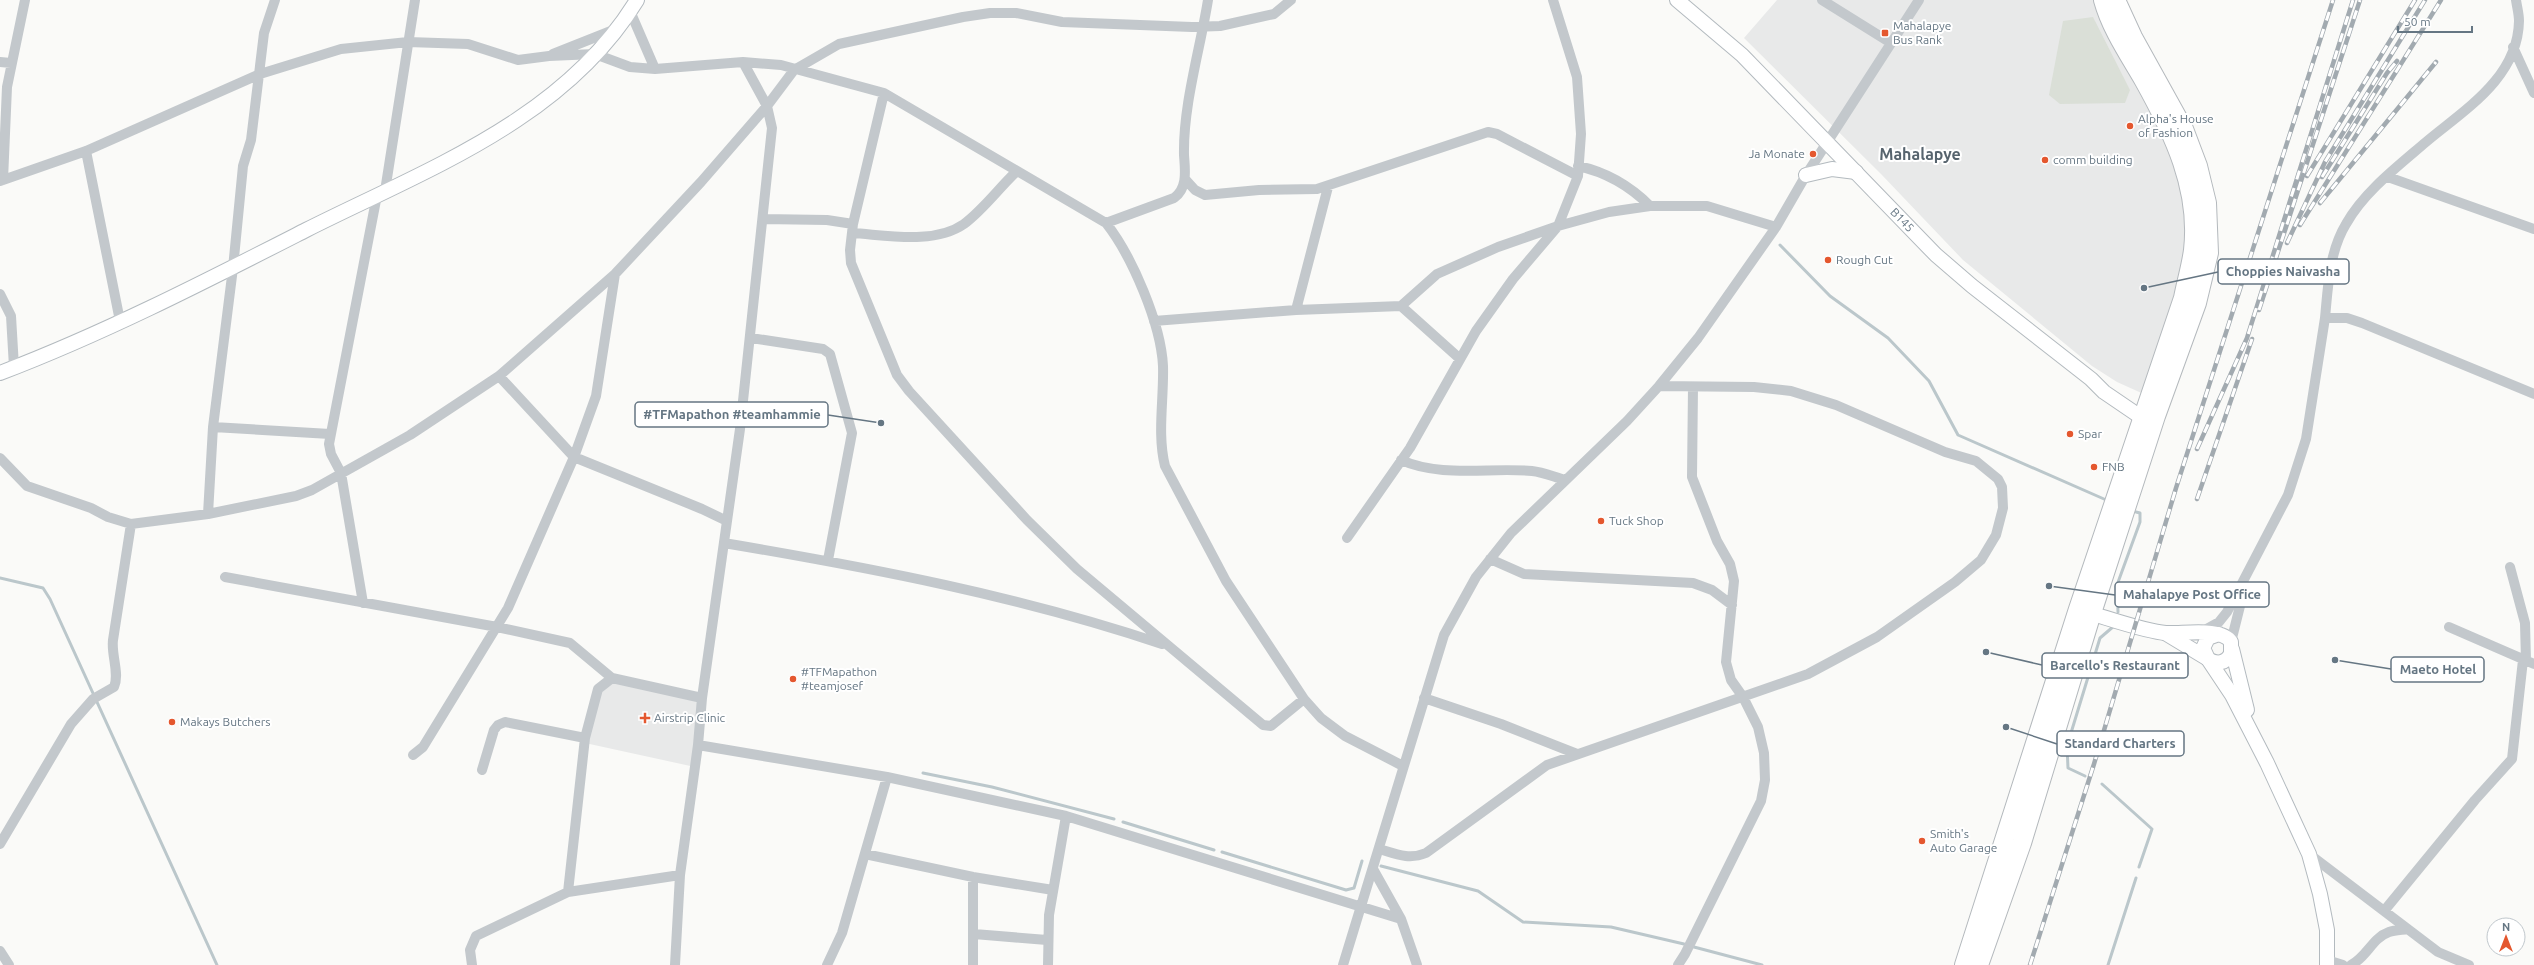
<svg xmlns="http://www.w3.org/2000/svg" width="2534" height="965" font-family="Ubuntu,sans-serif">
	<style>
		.built { fill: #e8e9e9 }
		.green { fill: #dadfd7 }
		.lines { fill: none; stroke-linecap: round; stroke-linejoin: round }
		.stream { stroke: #bbc7cb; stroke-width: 3 }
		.secondary-casing { stroke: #b3babf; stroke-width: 16 }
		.highway-casing { stroke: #b4b9bd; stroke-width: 20 }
		.street { stroke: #c3c8cc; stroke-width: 10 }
		.secondary { stroke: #fff; stroke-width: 14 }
		.highway { stroke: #fff; stroke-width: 18 }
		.rail-casing { stroke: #a2aab0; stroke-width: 4.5 }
		.rail { stroke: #fff; stroke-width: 3; stroke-dasharray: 9; stroke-linecap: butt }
		.poi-dot { fill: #e4572e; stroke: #fff; stroke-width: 1.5 }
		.labels { text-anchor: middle; stroke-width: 4; stroke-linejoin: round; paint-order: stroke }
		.poi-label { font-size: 12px; fill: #657683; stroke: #fff; text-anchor: start }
		.street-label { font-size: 12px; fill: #657683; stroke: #fff }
		.district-label { font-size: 16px; font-weight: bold; fill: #57646e; stroke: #fff }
		.leader { fill: none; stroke: #657683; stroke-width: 1.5 }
		.callout-dot { fill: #657683; stroke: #fff; stroke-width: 1.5 }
		.callout { fill: #fff; stroke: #657683; stroke-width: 1.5 }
		.callout-label { font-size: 13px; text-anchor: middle; font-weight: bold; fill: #657683 }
	</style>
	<rect width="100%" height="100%" fill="#fafaf8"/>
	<path class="built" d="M1777 0H2106L2161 100 2200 232 2157 400 2117 382 2092 366 1963 260 1881 174 1744 38Z
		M612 678 702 698 695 767 585 743 598 689Z"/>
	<path class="green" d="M2093 17 2130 90 2125 103 2060 104 2049 95 2063 21Z"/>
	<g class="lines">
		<path class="stream" d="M1780 245 1830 296 1888 338 1929 381 1958 435 2104 499
			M0 578 43 588 50 599 217 965
			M2118 612 2117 585 2140 522V513L2136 512
			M923 773 992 787 1114 819
			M2085 776 2068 768 2067 746 2100 638 2114 626
			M2102 784 2152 829 2139 867
			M1123 822 1214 850
			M1222 852 1346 890 1354 888 1362 861
			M1381 866 1478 891 1523 922 1611 927 1684 944
			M1694 947 1762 965
			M2108 965 2136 878"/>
		<g class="secondary-casing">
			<g id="secondary">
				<path id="s1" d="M1677 0 1742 55 1936 255 1972 286 2091 379 2104 392 2151 424"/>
				<path d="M1806 175 1832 169 1856 172"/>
				<path d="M0 373C105 333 206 281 306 230 425 170 564 120 637 0"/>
				<path d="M2083 611C2105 617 2146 632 2166 633 2183 634 2222 627 2231 642V654C2226 663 2217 665 2208 659L2203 648 2208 638 2219 634"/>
				<path d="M2165 633 2208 659 2232 695 2267 763 2309 854 2320 894 2327 930V965"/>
				<path d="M2232 649 2247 710"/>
			</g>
		</g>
		<g class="highway-casing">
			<path id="highway" d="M1964 965 2078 609 2183 298C2186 282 2191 266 2193 250 2200 189 2173 133 2144 81 2129 55 2111 29 2103 0
				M1979 965 2022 843 2092 613 2156 416 2197 303 2209 253 2207 203 2198 166 2184 129 2133 37 2116 0"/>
		</g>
		<path class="street" d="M1822 0 1891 43
			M630 11 655 69
			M2513 47 2534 93
			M553 54 616 29
			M0 62 11 63
			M743 62 781 65 884 93 1106 223C1132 256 1161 324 1163 366 1164 399 1157 434 1165 466L1226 581 1304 699 1321 718 1345 736 1403 766
			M884 93 853 224 850 250 851 263 897 375 909 391 1027 520 1077 569 1263 725 1271 726 1304 699
			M86 151 120 321
			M1578 166C1606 172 1630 186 1650 206
			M2388 177 2534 229
			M1185 179 1195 190 1205 195 1259 190 1317 189 1488 132 1497 134 1578 176
			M3 180 7 87 25 0
			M0 181 86 151 260 74 341 49 408 42 468 44 518 60 549 56 595 54 630 67 655 69 743 62 767 106 772 128 740 429 702 698 698 745 680 875 675 965
			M385 191 415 0
			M763 219 827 220 853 224
			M1106 223 1174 198C1188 188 1185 170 1184 155 1183 105 1200 50 1208 0
			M852 233C886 235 934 245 964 224 983 210 999 188 1016 172
			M0 294 11 316 14 367
			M1401 306 1459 358
			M1296 310 1328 187
			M2325 318C2328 287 2329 252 2346 224 2364 192 2398 166 2426 142 2464 110 2518 78 2519 21 2519 14 2517 7 2516 0
			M1154 321 1296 310 1401 306 1437 274 1498 247 1558 226 1609 212 1650 206H1707L1776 227
			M751 338 823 349 830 354 852 433 828 560
			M499 376 574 457 702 509 727 521
			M213 427 330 434
			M0 458 27 486 91 508 108 517 131 524 208 514 296 496 312 490 410 435 499 376 615 274 701 182 767 106 794 70 839 44 963 17 990 13H1016L1062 22 1192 27 1220 26 1274 14 1291 0
			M1401 460C1441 478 1490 467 1532 471 1543 472 1554 477 1565 480
			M208 514 213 427 233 268 243 166 251 140 264 33 275 0
			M1347 538 1410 448 1476 331 1513 279 1558 226 1578 176 1581 134 1577 77 1553 0
			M724 543C872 568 1019 596 1162 644
			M1490 559 1524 574 1693 583 1712 590 1732 605
			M2510 567 2525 623 2526 661
			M225 577 497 627 570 643 612 678 702 698
			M363 603 341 473 331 454 329 444 377 195
			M2449 627 2534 664
			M2201 632 2219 622 2227 612 2288 495 2306 439 2325 318H2347L2362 323 2534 394
			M2231 642 2244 590
			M1424 698 1501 724 1577 754
			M698 745 887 777 1066 816 1401 919
			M413 755 423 747 508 608 574 457 596 396 615 274
			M482 770 494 730 498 725 505 722 585 738
			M0 844 71 724 93 699 114 687C120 674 111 655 113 640L131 524
			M1379 849C1396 854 1409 860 1426 853L1547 765 1808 674 1877 637 1955 582 1981 560 1996 535 2003 508 2002 487 1998 479 1976 461 1945 452 1836 405 1791 391 1754 387 1659 386
			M865 854 973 877 1053 890
			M2309 854 2438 952 2469 965
			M1373 869 1401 919 1417 965
			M568 892 585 738 598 689 612 678
			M2384 911 2475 800 2512 759 2523 660
			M974 934 1047 940
			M0 951 9 965
			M2327 960 2343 965
			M472 965 470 950 476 936 568 892 680 875
			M827 965 842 933 887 777
			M973 965V877
			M1048 965 1049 915 1066 816
			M1343 965 1444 635 1476 577 1511 533 1627 421 1659 386 1698 338 1776 227 1806 175 1919 0
			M1678 965 1685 954 1761 801 1765 780 1764 753 1758 727 1743 697 1731 680 1726 662 1734 581 1730 564 1717 541 1692 477 1693 387
			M2351 965C2367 957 2372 938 2389 932 2395 930 2402 930 2408 929"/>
		<use href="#secondary" class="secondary"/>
		<use href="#highway" class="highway"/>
		<g class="rail-casing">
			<path id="rail" d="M2307 176 2415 0
				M2322 177 2387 73 2397 61
				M2320 203 2436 62
				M2300 225 2441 0
				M2287 243 2325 162 2425 0
				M2259 310 2360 0
				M2197 449 2247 338 2353 0
				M2197 499 2252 339
				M2030 965 2094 764 2176 488 2333 0"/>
		</g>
		<use href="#rail" class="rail"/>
	</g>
	<g class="poi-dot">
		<rect x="1881" y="29" width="8" height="8" rx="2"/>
		<circle cx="2130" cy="126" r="4"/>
		<circle cx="1813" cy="154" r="4"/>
		<circle cx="2045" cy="160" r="4"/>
		<circle cx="1828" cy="260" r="4"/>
		<circle cx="2070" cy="434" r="4"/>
		<circle cx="2094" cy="467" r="4"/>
		<circle cx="1601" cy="521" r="4"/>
		<circle cx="793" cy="679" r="4"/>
		<path d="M643 712h4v4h4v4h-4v4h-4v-4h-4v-4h4z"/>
		<circle cx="172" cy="722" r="4"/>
		<circle cx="1922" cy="841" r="4"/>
	</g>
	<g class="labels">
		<g class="poi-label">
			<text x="1893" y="30">Mahalapye<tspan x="1893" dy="14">Bus Rank</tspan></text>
			<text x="2138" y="123">Alpha's House<tspan x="2138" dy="14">of Fashion</tspan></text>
			<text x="1805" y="158" text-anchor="end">Ja Monate</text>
			<text x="2053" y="164">comm building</text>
			<text x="1836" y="264">Rough Cut</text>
			<text x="2078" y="438">Spar</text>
			<text x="2102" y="471">FNB</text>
			<text x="1609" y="525">Tuck Shop</text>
			<text x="801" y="676">#TFMapathon<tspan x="801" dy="14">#teamjosef</tspan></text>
			<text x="654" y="722">Airstrip Clinic</text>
			<text x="180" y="726">Makays Butchers</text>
			<text x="1930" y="838">Smith's<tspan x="1930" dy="14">Auto Garage</tspan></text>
		</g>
		<g class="street-label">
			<text dy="4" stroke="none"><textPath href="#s1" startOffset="315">B145</textPath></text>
		</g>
		<g class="district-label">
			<text x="1920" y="160">Mahalapye</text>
		</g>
	</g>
	<path class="leader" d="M2144 288L2218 272M881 423L828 415M2049 586L2115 595M1986 652L2042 665M2335 660L2391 669M2006 727L2057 744"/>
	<g class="callout-dot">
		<circle cx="2144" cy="288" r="4"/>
		<circle cx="881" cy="423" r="4"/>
		<circle cx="2049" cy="586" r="4"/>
		<circle cx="1986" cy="652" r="4"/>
		<circle cx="2335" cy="660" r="4"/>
		<circle cx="2006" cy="727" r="4"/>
	</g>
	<g class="callout">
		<rect x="2218" y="259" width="131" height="25" rx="4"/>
		<rect x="635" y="402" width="193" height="25" rx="4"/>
		<rect x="2115" y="582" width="154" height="25" rx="4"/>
		<rect x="2042" y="653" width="146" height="25" rx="4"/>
		<rect x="2391" y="657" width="93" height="25" rx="4"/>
		<rect x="2057" y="731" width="127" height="25" rx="4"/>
	</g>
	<g class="callout-label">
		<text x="2283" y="276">Choppies Naivasha</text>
		<text x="732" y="419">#TFMapathon #teamhammie</text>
		<text x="2192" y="599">Mahalapye Post Office</text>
		<text x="2115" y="670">Barcello's Restaurant</text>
		<text x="2438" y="674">Maeto Hotel</text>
		<text x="2120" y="748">Standard Charters</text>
	</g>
	<g transform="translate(2506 937)"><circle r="19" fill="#ffffff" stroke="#c1c8cd"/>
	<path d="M0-3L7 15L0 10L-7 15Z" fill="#e4572e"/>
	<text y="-6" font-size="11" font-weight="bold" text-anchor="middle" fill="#657683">N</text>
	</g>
	<path d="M2398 26v6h74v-6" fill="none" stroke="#657683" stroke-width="2"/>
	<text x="2404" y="26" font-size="12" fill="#657683" stroke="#ffffff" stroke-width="3" paint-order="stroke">50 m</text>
</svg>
